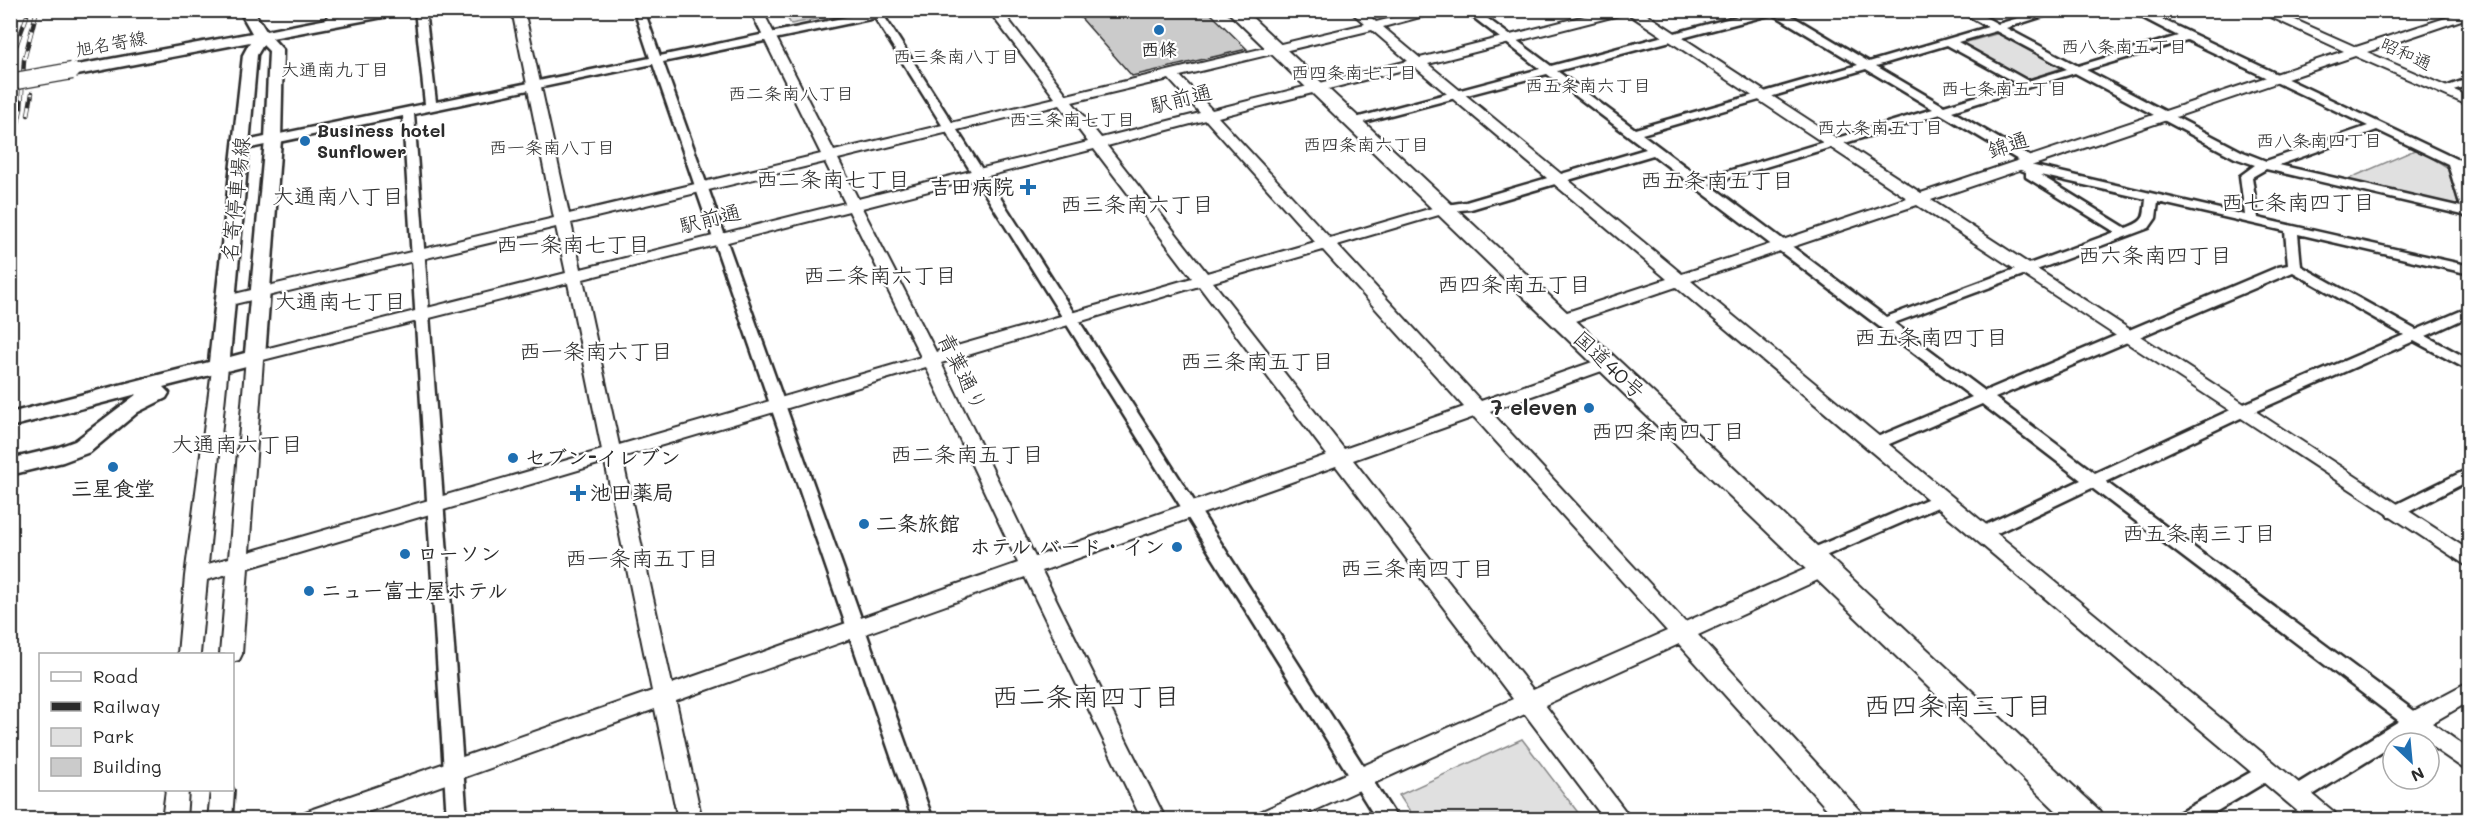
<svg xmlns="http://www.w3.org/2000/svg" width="2480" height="830" font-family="Mali,'Klee One',sans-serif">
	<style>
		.green { fill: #e0e0e0; stroke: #868686; stroke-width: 1.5 }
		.building { fill: #cbcbcb; stroke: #2b2b2b; stroke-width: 1.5 }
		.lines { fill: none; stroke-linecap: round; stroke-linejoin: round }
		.minor-casing { stroke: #2b2b2b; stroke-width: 5 }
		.tertiary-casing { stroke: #2b2b2b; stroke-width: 4 }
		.secondary-casing { stroke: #2b2b2b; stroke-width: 5 }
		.trunk-casing { stroke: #2b2b2b; stroke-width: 4 }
		.minor { fill: #fff; fill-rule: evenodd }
		.tertiary { fill: #fff; fill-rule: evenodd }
		.secondary { fill: #fff; fill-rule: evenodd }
		.trunk { fill: #fff; fill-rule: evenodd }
		.rail-casing { stroke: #2b2b2b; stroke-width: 4.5 }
		.rail { stroke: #fff; stroke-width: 3; stroke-dasharray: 10; stroke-linecap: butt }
		.secondary-bridge-casing { stroke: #2b2b2b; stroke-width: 19; stroke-linecap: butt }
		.secondary-bridge { stroke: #fff; stroke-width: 16 }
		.poi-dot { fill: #1f6fb2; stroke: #fff; stroke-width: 2 }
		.labels { text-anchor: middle; stroke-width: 4.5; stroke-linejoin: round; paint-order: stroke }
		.far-street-label { font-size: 18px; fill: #2b2b2b; stroke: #fff }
		.far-neighbourhood-label { font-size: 18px; fill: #2b2b2b; stroke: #fff }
		.far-poi-label { font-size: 18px; font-weight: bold; fill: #2b2b2b; stroke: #fff }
		.street-label { font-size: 21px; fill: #2b2b2b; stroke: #fff }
		.poi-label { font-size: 21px; font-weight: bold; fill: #2b2b2b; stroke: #fff; text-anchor: start }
		.neighbourhood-label { font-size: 22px; fill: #2b2b2b; stroke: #fff }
		.near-neighbourhood-label { font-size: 27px; fill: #2b2b2b; stroke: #fff }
	</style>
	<rect width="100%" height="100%" fill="#fff"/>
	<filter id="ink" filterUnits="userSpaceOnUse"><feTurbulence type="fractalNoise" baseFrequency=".0167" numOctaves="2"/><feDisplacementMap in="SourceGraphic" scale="12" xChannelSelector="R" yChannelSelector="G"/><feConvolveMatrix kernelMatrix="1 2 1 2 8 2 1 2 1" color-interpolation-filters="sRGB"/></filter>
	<g filter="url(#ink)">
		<path class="green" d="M783 11H859L791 24Z
			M1996 34 2003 35 2065 67 2025 80 1963 46V43Z
			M2417 149 2447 167 2459 206 2341 182Z
			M1522 739 1583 819H1415L1399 795Z"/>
		<path class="building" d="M1074 10H1207L1247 49 1132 76Z"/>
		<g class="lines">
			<g class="minor-casing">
				<path id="minor" d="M328 10H338L336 25 327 23Z
					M415 10H425L436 102 650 58 634 10H644L660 56 880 10H902L884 16 1398 820H1377L875 18 663 62 933 820H913L653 64 414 114 467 820H447L403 116 241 150 235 146 241 142 425 104Z
					M1464 10H1476L1551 66 1761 10H1782L1869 62 1988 27 1958 10H1972L1998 24 2045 10H2063L2006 28 2078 66 2178 36 2128 10H2142L2456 159 2470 161V169L2461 167 2470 195V220L2463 215 2266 169 2252 177 2258 218 2470 266V274L2298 234 2301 266 2416 330 2470 307V316L2426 336 2470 360V371L2414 341 2247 415 2106 482 2421 716 2423 722 2421 728 2303 801 2296 804 2289 801 2286 795 2289 789 2399 721 2092 488 1989 537H1977L1975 533 1977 529 2081 480 1982 404 1880 448H1870L1867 444 1870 440 1972 397 1653 155 1471 209 1440 212V206L1466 202 1646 149 1547 74 1356 124H1348V120L1540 69ZM1773 14 1858 65 1635 129 1557 71ZM1996 31 2067 69 2028 81 1958 42ZM2187 40 2368 126 2266 161 2243 152 2086 70ZM1947 45 2018 84 1944 106 1876 66ZM1866 69 1933 109 1702 179 1642 134ZM2075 73 2235 158 2255 165 2240 176 2245 215 2030 165 2036 162 2034 159 1952 111ZM1941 114 2025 164 2017 162 2011 166 2026 172V177L2115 232 1886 317 1709 184ZM2377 130 2448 164 2461 207 2279 165ZM2040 175 2146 199C2144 219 2145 221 2126 228ZM2158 202 2285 231 2288 265 2278 267 1985 391 1894 323 2149 228 2156 218ZM2293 272 2404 335 2237 407 2095 473 1995 398Z
					M2470 78V85L2443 93 2437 90Z
					M2470 468V480L2401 516H2389L2387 512 2389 508Z
					M1941 493 1947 495 1949 499 1947 503 1816 560H1804L1802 556 1804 552Z
					M2267 763 2274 765 2277 771 2274 777 2202 820H2174L2177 814Z"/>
			</g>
			<g class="tertiary-casing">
				<path id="tertiary" d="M512 10H524L569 214 821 154 750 10H762L834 151 1055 98 988 10H1001L1067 95 1365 24 1349 10H1363L1376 22 1423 10H1446L1383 27 1420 58 1608 10H1640L1921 193 2344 51 2256 10H2273L2356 47 2470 10V17L2367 52 2470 97V106L2355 56 1931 200 2470 551V568L1917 205 1691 281 2334 812 2338 820H2308L1676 287 1567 324H1555L1553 320 1555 316 1667 279 1415 67 1218 117 1330 238 1439 206H1449L1452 209 1449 212 1337 245 1481 401 1601 359H1613L1616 363 1613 367 1490 411 1685 622 1817 564 1824 561 1831 564 1834 569 1831 574 1698 635 1861 812 1865 820H1837L1679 644 1545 705 1632 820H1605L1525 714 1294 820H1256L1260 812 1513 699 1336 466 1042 571 1166 820H1142L1025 577 676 701 702 820H678L655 709 345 820H301L305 812 313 809 652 691 605 462 248 568 242 654 239 660 232 662V654H220L227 574 207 580 200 654H178L185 576 213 362H225L228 366 208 564 229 558 246 357 249 353 566 273 556 227 226 306 218 301 226 296 554 218ZM1627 13 1907 198 1682 274 1428 64ZM1372 30 1408 61 1212 110 1180 76ZM1169 79 1200 113 1101 138 1072 102ZM1060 105 1088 142 858 199 838 159ZM1206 120 1315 242 1207 273 1107 146ZM1094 149 1192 278 936 352 862 208ZM825 162 845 203 581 269 571 223ZM849 211 921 357 619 445 583 279ZM1323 250 1464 407 1344 449 1213 282ZM568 283 602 450 249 552 263 360ZM1199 286 1327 455 1035 557 941 363ZM926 367 1018 563 672 684 622 457ZM1474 417 1667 631 1533 690 1353 460Z
					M2470 681V701L2432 723 2470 750V773L2406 729 2403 722 2406 715Z
					M232 787 234 790 232 820H208L211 790Z
					M166 790H188L186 820H162Z"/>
			</g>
			<g class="secondary-casing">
				<path id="secondary" d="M239 10H253L266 31 373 10H406L399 14 272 38 283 50 281 140 265 357 262 362 163 387 169 393 166 398 138 412 90 452 63 462 10 475V459L56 448 75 441 137 394 10 427V413L209 362 243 55 250 42 72 76 64 71 72 66 252 33ZM263 45 269 51 265 140 245 353 230 357 257 55Z"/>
			</g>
			<g class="trunk-casing">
				<path id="trunk" d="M1226 10H1244L2099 810 2104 820H2066Z"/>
			</g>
			<use href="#minor" class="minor"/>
			<use href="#tertiary" class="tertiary"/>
			<use href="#secondary" class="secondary"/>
			<use href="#trunk" class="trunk"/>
			<g class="rail-casing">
				<path id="rail" d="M10 62 27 16
					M28 115 32 93
					M10 158 21 109 24 60 37 10"/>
			</g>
			<use href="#rail" class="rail"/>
			<g class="secondary-bridge-casing">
				<path id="secondary-bridge" d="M10 82 72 71"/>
			</g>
			<use href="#secondary-bridge" class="secondary-bridge"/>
		</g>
	</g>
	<g class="poi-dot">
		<circle cx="1159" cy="30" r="6"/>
		<circle cx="305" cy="141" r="6"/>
		<path d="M1025 178h6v6h6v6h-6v6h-6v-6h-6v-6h6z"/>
		<circle cx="1589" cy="408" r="6"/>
		<circle cx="513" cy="458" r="6"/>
		<circle cx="113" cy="467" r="6"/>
		<path d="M575 484h6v6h6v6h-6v6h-6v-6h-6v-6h6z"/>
		<circle cx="864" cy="524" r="6"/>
		<circle cx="1177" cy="547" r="6"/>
		<circle cx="405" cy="554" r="6"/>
		<circle cx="309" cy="591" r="6"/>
	</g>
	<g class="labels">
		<g class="far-street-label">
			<text transform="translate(111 44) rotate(-10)" y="6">旭名寄線</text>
			<text transform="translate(2406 54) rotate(24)" y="6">昭和通</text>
		</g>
		<g class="far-neighbourhood-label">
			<text x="2124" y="53">西八条南五丁目</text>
			<text x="956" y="63">西三条南八丁目</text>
			<text x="335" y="76">大通南九丁目</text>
			<text x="1354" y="79">西四条南七丁目</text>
			<text x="1588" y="92">西五条南六丁目</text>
			<text x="2004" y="95">西七条南五丁目</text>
			<text x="791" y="100">西二条南八丁目</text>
			<text x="1072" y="126">西三条南七丁目</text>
			<text x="1880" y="134">西六条南五丁目</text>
			<text x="2319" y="147">西八条南四丁目</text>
			<text x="1366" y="151">西四条南六丁目</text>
			<text x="552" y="154">西一条南八丁目</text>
		</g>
		<g class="far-poi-label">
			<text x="1159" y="56">西條</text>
			<text x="317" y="137" text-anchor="start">Business hotel<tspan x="317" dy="21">Sunflower</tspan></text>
		</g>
		<g class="street-label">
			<text transform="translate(1181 99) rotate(-14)" y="7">駅前通</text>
			<text transform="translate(2008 145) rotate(-18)" y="7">錦通</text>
			<text transform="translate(236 199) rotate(-84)" y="7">名寄停車場線</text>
			<text transform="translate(710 219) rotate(-14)" y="7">駅前通</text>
			<text transform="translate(1609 365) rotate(43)" y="7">国道40号</text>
			<text transform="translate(962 372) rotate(64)" y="7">青葉通り</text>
		</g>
		<g class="poi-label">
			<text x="1014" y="194" text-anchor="end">吉田病院</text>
			<text x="1577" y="415" text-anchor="end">7 eleven</text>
			<text x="525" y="465">セブン-イレブン</text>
			<text x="113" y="496" text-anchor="middle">三星食堂</text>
			<text x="590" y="500">池田薬局</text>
			<text x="876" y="531">二条旅館</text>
			<text x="1165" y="554" text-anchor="end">ホテル バード・イン</text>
			<text x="417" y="561">ローソン</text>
			<text x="321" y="598">ニュー富士屋ホテル</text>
		</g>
		<g class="neighbourhood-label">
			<text x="833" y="187">西二条南七丁目</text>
			<text x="1717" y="188">西五条南五丁目</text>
			<text x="338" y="204">大通南八丁目</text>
			<text x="2298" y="210">西七条南四丁目</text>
			<text x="1137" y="212">西三条南六丁目</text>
			<text x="573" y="252">西一条南七丁目</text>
			<text x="2155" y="263">西六条南四丁目</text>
			<text x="880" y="283">西二条南六丁目</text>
			<text x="1514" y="292">西四条南五丁目</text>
			<text x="340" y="309">大通南七丁目</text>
			<text x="1931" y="345">西五条南四丁目</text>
			<text x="596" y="359">西一条南六丁目</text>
			<text x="1257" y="369">西三条南五丁目</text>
			<text x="1668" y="439">西四条南四丁目</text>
			<text x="237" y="452">大通南六丁目</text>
			<text x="967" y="462">西二条南五丁目</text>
			<text x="2199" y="541">西五条南三丁目</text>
			<text x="642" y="566">西一条南五丁目</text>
			<text x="1417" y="576">西三条南四丁目</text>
		</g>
		<g class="near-neighbourhood-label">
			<text x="1086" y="706">西二条南四丁目</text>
			<text x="1958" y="715">西四条南三丁目</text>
		</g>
	</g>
	<rect width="2480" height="830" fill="none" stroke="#fff" stroke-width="36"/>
	<rect x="18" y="18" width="2444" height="794" fill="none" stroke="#2b2b2b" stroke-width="2" filter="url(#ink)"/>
	<rect x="39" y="653" width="195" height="138" fill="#ffffff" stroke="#aaaaaa" stroke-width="1.5"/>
	<rect x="51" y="672" width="30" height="9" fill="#ffffff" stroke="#aaaaaa" stroke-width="1.5"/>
	<text x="93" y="683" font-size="18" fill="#2b2b2b">Road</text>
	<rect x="51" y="702" width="30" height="9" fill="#2b2b2b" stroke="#aaaaaa" stroke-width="1.5"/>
	<text x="93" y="713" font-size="18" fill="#2b2b2b">Railway</text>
	<rect x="51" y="728" width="30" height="18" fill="#e0e0e0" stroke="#aaaaaa" stroke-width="1.5"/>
	<text x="93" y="743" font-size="18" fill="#2b2b2b">Park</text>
	<rect x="51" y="758" width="30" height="18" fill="#cbcbcb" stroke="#aaaaaa" stroke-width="1.5"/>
	<text x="93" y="773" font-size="18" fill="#2b2b2b">Building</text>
	<g transform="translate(2411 761) rotate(154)"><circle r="28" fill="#ffffff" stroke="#aaaaaa" stroke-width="1.5"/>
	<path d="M0-4.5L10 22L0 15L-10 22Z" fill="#1f6fb2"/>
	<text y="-9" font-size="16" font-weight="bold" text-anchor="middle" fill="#2b2b2b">N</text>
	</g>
</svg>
